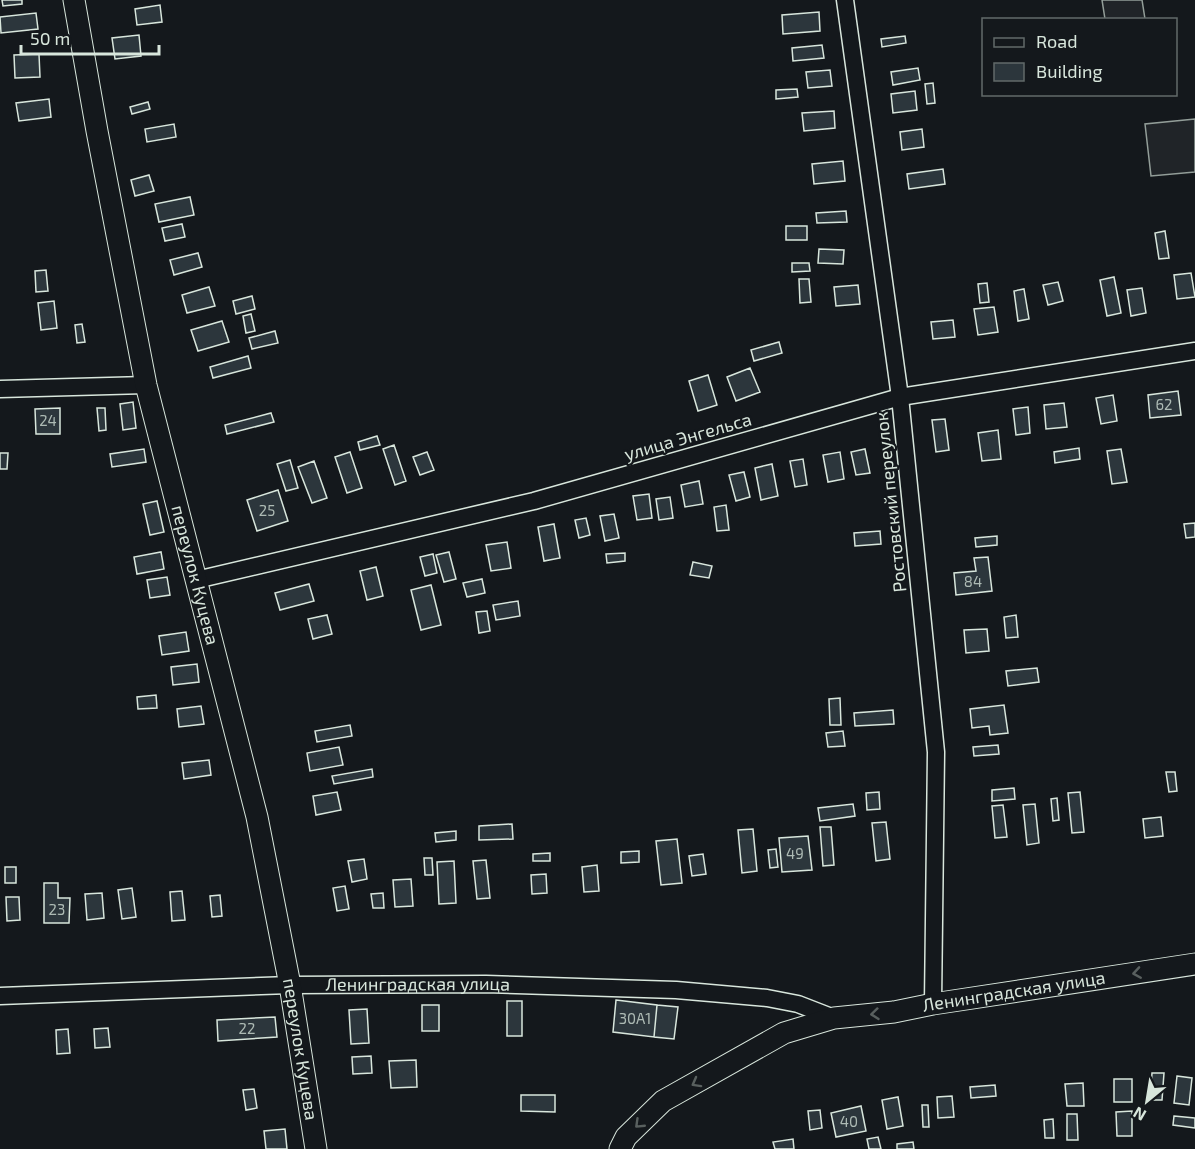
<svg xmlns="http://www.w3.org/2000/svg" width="1195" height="1149" font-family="'Exo 2',sans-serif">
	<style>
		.green { fill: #202428; stroke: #939e99; stroke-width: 1.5 }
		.building { fill: #2c363c; stroke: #d8e6dc; stroke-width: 1.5 }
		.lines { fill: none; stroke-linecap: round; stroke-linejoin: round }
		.minor-casing { stroke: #d8e6dc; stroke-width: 19 }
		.tertiary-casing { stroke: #d8e6dc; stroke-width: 23 }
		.minor { stroke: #14181c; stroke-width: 16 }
		.tertiary { stroke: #14181c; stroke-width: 21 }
		.oneway { stroke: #59605f }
		.labels { text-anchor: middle; stroke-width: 4.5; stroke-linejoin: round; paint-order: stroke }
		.number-label { font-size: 15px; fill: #adbab4 }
		.street-label { font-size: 18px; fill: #d8e6dc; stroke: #14181c }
	</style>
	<rect width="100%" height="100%" fill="#14181c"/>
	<path class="green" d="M1102 0H1142L1145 19H1105Z
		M1195 119V172L1151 176 1145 124Z"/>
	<path class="building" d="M2 0H22V4L3 6Z
		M160 5 162 22 137 25 135 9Z
		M819 12 820 31 783 34 782 15Z
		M36 13 38 29 1 33 0 17Z
		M139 35 141 56 115 59 112 38Z
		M905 36 906 43 882 47 881 39Z
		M822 45 824 58 793 61 792 48Z
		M39 54 40 77 15 78 14 55Z
		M918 68 920 80 893 85 891 72Z
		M830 70 832 86 808 88 806 72Z
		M933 83 935 103 927 104 925 84Z
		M797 89 798 97 776 99V90Z
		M915 91 917 110 893 113 891 94Z
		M49 99 51 117 19 121 16 103Z
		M148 102 150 109 132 114 130 107Z
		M834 111 835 128 804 131 802 113Z
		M174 124 176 137 147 142 145 129Z
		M922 129 924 147 902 150 900 132Z
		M843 161 845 181 814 184 812 164Z
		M943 169 945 184 909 189 907 174Z
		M149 175 154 191 135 196 131 180Z
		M190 197 194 215 159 222 155 204Z
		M846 211 847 222 817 223 816 213Z
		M182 224 185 237 165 241 162 228Z
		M786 226H807V240H786Z
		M1165 231 1169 258 1159 259 1155 233Z
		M819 249 844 250 843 264 818 263Z
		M198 253 202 267 174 275 170 260Z
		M792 263H809L810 271 792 272Z
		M46 270 48 291 36 292 35 271Z
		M1191 273 1195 297 1177 299 1174 275Z
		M1114 277 1121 313 1107 316 1100 280Z
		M799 279H809L811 302 800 303Z
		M1058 282 1063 301 1048 305 1043 285Z
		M987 283 989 302 980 303 978 284Z
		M858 285 860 304 836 306 834 287Z
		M209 287 215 306 187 313 182 295Z
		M1142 288 1146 313 1131 316 1127 290Z
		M1024 289 1029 319 1018 321 1014 291Z
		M252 296 255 309 236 314 233 301Z
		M54 301 57 328 41 330 38 303Z
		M994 307 998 332 978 335 974 309Z
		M251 314 255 331 246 333 243 316Z
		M953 320 955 337 933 339 931 322Z
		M222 321 229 342 198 351 191 330Z
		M82 324 85 342 77 343 75 325Z
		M275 331 278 343 252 349 249 338Z
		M779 342 782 353 754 361 751 350Z
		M248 356 251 368 213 378 210 367Z
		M750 368 760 392 736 401 727 377Z
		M708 375 717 405 698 411 689 381Z
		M1178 391 1181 415 1150 418 1148 395Z
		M1113 395 1117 421 1101 424 1096 398Z
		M133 402 136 428 123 430 120 404Z
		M1064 403 1067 427 1046 429 1044 405Z
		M1028 407 1030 433 1016 435 1013 409Z
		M60 408V434H36L35 409Z
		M97 408H105L106 430 99 431Z
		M271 413 274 422 227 434 225 425Z
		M945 419 949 450 936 452 932 420Z
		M998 430 1001 459 982 461 978 433Z
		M377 436 380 445 360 450 358 442Z
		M394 445 406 481 395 485 383 449Z
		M1079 448 1080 459 1055 463 1054 452Z
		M144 449 146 462 112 467 110 454Z
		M865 449 870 473 856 475 851 452Z
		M1121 449 1127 482 1112 484 1107 451Z
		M350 452 362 488 347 493 335 457Z
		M427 452 434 470 420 475 413 457Z
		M840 452 844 479 828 482 823 455Z
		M0 453H8L7 469H0Z
		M803 459 807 485 795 487 790 461Z
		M290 460 298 488 286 491 277 464Z
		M314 461 327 498 312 503 298 467Z
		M772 464 778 496 761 500 755 468Z
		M744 472 750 497 736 501 729 475Z
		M699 481 703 504 685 507 681 485Z
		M278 490 288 521 257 531 247 500Z
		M649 494 652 518 637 520 633 496Z
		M670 497 673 518 659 520 656 499Z
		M157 501 164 532 150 535 143 504Z
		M726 505 729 530 717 531 714 507Z
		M614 514 619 538 605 541 600 516Z
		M586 518 590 535 579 538 575 520Z
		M1195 523V537L1186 538 1184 524Z
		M554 524 560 558 544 561 538 527Z
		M880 531 881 544 855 546 854 533Z
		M997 536V545L976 547 975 538Z
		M507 542 511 568 491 571 486 545Z
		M161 552 164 569 137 574 134 557Z
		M449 552 456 579 444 582 436 555Z
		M625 553V561L607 563 606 554Z
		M433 554 437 573 425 576 420 557Z
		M988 557 992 591 956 595 954 573 976 571 974 558Z
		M693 562 712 566 709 578 690 575Z
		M376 567 383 596 367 600 360 571Z
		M167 577 170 595 150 598 147 580Z
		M482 579 485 593 467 597 463 583Z
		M309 584 314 601 280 610 275 593Z
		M431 585 441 625 421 630 411 590Z
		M518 601 520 616 496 620 493 605Z
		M487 611 490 631 479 633 476 612Z
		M327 615 332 634 313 639 308 619Z
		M1016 615 1018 637 1006 638 1004 617Z
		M987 629 989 651 966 653 964 630Z
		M186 632 189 651 162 655 159 636Z
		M197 664 199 682 173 685 171 667Z
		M1037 668 1039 682 1008 686 1006 671Z
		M156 695 157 708 138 709 137 697Z
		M840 698 841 725H830L829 699Z
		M1004 705 1008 733 990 735 989 726 972 728 970 709Z
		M201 706 204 724 179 727 177 709Z
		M893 710 894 724 855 726 854 713Z
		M350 725 352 736 317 742 315 731Z
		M843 731 845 746 828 747 826 733Z
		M998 745 999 754 974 756 973 747Z
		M339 747 343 765 310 771 307 753Z
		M209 760 211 775 184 779 182 763Z
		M372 769 373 777 334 784 332 776Z
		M1166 772H1175L1177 791 1169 792Z
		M1014 788 1015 799 992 801V790Z
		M337 792 341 810 316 815 313 796Z
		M879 792 880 809 867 810 866 793Z
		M1080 792 1084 832 1072 833 1068 793Z
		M1057 798 1059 820 1053 821 1051 799Z
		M853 804 855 816 820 821 818 808Z
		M1035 804 1039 843 1027 845 1023 805Z
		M1003 805 1007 837 995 838 992 806Z
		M1161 817 1163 836 1145 838 1143 819Z
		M886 822 890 859 876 861 872 823Z
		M512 824 513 839 479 840V826Z
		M820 827H831L834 865 823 866Z
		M753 829 757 871 742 873 738 830Z
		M456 831V840L436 842 435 833Z
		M808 836 812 870 782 872 779 838Z
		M677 839 682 883 661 885 656 841Z
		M776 849 778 867 770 868 768 850Z
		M639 851V862L621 863V852Z
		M550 853V861H533V854Z
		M703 854 706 874 692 876 689 856Z
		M424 858H432L433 875H425Z
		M364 859 367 879 352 882 348 861Z
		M486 860 490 898 477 899 473 861Z
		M454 861 456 903 439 904 437 862Z
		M597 865 599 891 584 892 582 867Z
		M5 867H16V883H5Z
		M546 874 547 893 532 894 531 875Z
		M411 879 413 906 395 907 393 880Z
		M44 883H58V898H70L69 923H44Z
		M345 886 349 909 337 911 333 888Z
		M132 888 136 917 122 919 118 890Z
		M182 891 185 920 172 921 170 892Z
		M102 893 104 918 87 920 85 894Z
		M383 893 384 908H373L371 894Z
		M220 895 222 916 212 917 210 896Z
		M6 897H19L20 920 7 921Z
		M616 1000 657 1005 654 1037 613 1032Z
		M507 1001H522V1036H507Z
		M422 1005H439V1031H422Z
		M657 1005 678 1007 674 1039 654 1037Z
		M367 1009 369 1043 351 1044 349 1010Z
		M275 1017 277 1037 218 1041 217 1020Z
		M108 1028 110 1047 95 1048 94 1029Z
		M68 1029 70 1053 57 1054 56 1030Z
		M371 1056 372 1073 353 1074 352 1057Z
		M416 1060 417 1087 391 1088 389 1061Z
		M1152 1073H1164L1162 1100H1150Z
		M1177 1076 1192 1078 1189 1105 1174 1103Z
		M1114 1079H1132V1102H1114Z
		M1083 1083 1084 1106H1067L1065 1084Z
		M995 1085 996 1096 971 1098 970 1087Z
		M254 1089 257 1108 246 1110 243 1090Z
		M521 1095H555V1112L521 1111Z
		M952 1096 954 1117 938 1118 937 1097Z
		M898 1097 903 1126 887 1129 882 1100Z
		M922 1105H928L929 1127H923Z
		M861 1106 866 1131 836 1137 831 1113Z
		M820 1110 822 1128 810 1130 808 1111Z
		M1132 1111V1136H1117L1116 1112Z
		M1067 1114H1077L1078 1140H1067Z
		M1174 1116 1195 1118V1128L1173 1125Z
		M1053 1119 1054 1138H1045L1044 1120Z
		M285 1129 287 1149H266L264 1131Z
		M878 1137 881 1149H869L867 1139Z
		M793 1139 794 1149H775L773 1142Z
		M913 1142 914 1149H897V1144Z"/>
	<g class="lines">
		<g class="minor-casing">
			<g id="minor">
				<path d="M845 0 900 397 936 752 933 1004"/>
				<path d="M0 389 146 385"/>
				<path d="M196 580 534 501 900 397 1195 351"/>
				<path id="s1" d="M0 996 290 985 486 984 676 990 767 998 798 1004 834 1018"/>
			</g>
		</g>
		<g class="tertiary-casing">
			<g id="tertiary">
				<path id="s2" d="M74 0 97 131 146 385 257 817 290 985 316 1149"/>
				<path id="s3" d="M620 1149 626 1137 663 1101 784 1033 834 1018 894 1012 933 1004 1195 964"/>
			</g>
		</g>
		<use href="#minor" class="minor"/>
		<use href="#tertiary" class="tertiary"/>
	</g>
	<defs><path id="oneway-chevron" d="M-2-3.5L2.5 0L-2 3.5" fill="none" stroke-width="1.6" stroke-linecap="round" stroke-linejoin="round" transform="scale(1.5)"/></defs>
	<g class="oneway">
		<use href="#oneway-chevron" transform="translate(1137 973) rotate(171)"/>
		<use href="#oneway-chevron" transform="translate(875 1014) rotate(174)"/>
		<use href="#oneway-chevron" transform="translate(696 1083) rotate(151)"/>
		<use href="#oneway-chevron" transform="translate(639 1124) rotate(136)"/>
	</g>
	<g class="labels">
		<g class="number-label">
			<text x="1164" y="410">62</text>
			<text x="48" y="426">24</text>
			<text x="267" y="516">25</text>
			<text x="973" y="587">84</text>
			<text x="795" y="859">49</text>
			<text x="57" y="915">23</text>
			<text x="635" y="1024">30А1</text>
			<text x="247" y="1034">22</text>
			<text x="849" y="1127">40</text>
		</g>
		<g class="street-label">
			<text transform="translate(688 437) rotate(-16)" y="6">улица Энгельса</text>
			<text transform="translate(891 502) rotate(-96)" y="6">Ростовский переулок</text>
			<text dy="6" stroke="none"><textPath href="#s2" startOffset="588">переулок Куцева</textPath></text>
			<text dy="6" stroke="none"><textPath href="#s1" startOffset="418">Ленинградская улица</textPath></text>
			<text dy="6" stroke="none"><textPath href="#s3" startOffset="438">Ленинградская улица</textPath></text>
			<text dy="6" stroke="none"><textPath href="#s2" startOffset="1074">переулок Куцева</textPath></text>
		</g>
	</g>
	<rect x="982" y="18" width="195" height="78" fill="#14181c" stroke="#626a69" stroke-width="1.5"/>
	<rect x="994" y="38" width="30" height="9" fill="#14181c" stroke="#626a69" stroke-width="1.5"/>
	<text x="1036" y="48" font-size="18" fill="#d8e6dc">Road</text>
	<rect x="994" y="63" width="30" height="18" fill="#2c363c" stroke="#626a69" stroke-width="1.5"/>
	<text x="1036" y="78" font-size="18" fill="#d8e6dc">Building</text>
	<g transform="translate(1147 1101) rotate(210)" stroke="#14181c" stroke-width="4.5" paint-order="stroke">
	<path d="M0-4.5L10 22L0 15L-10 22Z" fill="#d8e6dc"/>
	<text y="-9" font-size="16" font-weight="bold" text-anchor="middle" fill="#d8e6dc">N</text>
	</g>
	<path d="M21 45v9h138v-9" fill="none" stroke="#d8e6dc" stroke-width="3"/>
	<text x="30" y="45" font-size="18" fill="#d8e6dc" stroke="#14181c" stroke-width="4.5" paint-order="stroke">50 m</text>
</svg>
